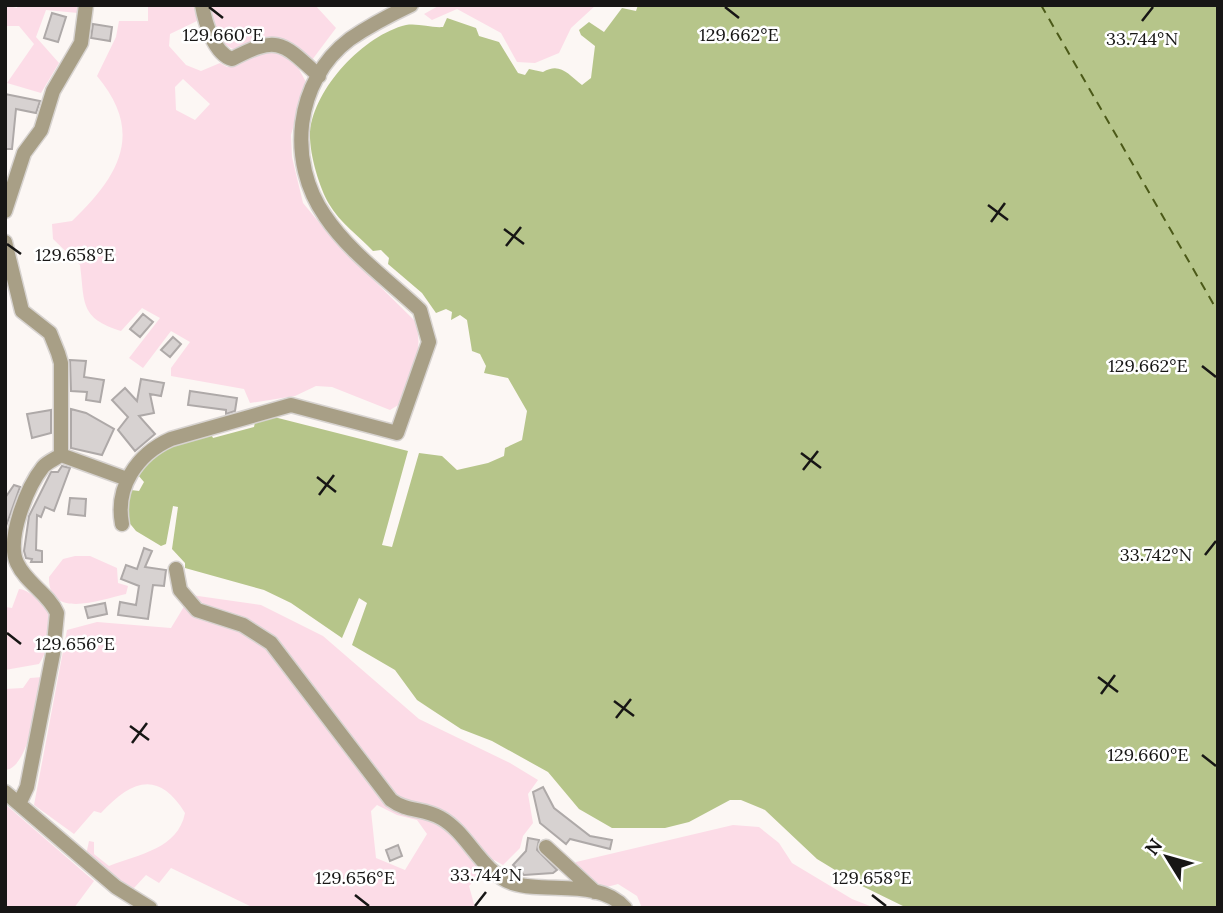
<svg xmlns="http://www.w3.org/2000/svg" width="1223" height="913" font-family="Lora,serif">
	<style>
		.green { fill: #fcdce7; fill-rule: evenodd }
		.water { fill: #b6c58a }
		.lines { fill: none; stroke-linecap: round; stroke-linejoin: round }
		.ferry { stroke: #4b5918; stroke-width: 2; stroke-dasharray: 9 7; stroke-linecap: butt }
		.building { fill: #d7d2d1; stroke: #aea9a8; stroke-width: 2 }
		.minor-casing { stroke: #d7d3d0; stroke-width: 17 }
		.minor { stroke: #a89f86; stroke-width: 14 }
		.ticks { fill: none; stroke: #171615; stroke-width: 2.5 }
		.ticks-label { font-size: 18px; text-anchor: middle; fill: #171615; stroke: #fff; stroke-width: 5; stroke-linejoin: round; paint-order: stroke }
	</style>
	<rect width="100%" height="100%" fill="#fcf7f4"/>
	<path class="green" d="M5 5 17 8 18 5H79L78 13 46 10 36 37 59 63 41 93 7 83 34 44 19 26H5Z
		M148 5H196L199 20 170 34 169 46 186 65 201 71 220 63 227 67 262 52 283 51 295 62 306 82 291 135 292 157 303 203 338 245 415 321C425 351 411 376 400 404L390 410 332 387 316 386 295 396 250 403 244 389 171 376V368L190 342 171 331 143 368 129 358 160 318 142 308 121 331C79 318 85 302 80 265L53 239 52 224 72 221C119 176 145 133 97 76L116 37 119 21H148ZM183 79 210 104 195 120 176 110 175 87Z
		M208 5H315L336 28 312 60C278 32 275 32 236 50 216 44 214 23 208 5Z
		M440 5H596L571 28 559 53 535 63 517 62 501 33 457 9 432 20 424 14Z
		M75 556H90L117 568 118 583 128 586 126 594C100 600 48 620 49 577L63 559Z
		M19 589C30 590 50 607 52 620 53 632 46 654 39 664L5 670V607L12 608Z
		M191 595 261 605 323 636 419 719 510 763 538 780 528 794 533 823 523 836 520 848 503 865 494 860 469 886 474 904 479 908H254L171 868 159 883 146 875 134 888 117 880 86 855 89 841 94 842V854L109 866C139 854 178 849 185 813 158 769 131 781 101 813L94 811 74 834 34 805 67 630 97 622 171 628ZM377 805 397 815 417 820 427 834 405 870 376 858 371 811Z
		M43 677C38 698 29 769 5 770V689L23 688 30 678Z
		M5 804 94 881 74 908H5Z
		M733 825 759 827 779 843 792 863 852 899 875 908H642L637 896 618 884 603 888 574 868 576 862Z"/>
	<path class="water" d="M638 5H1218V908H907L858 884 817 859 765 810 741 800H730L689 822 665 828H612L579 809 548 772 492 741 461 729 429 708 417 700 395 670 352 645 367 603 359 598 342 638 291 603 264 590 185 568V563L172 549 178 507 173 506 166 544 161 546 136 531 127 520 126 507 131 490 139 491 144 482 138 475 156 455 168 448 211 434 213 438 254 427 255 422 274 417 408 451 382 545 392 547 419 453 442 456 457 470 488 463 504 456 505 448 522 440 527 411 508 378 484 373 486 366 480 354 472 351 467 320 460 315 451 320 452 312 446 309 436 313 422 293 388 264 389 258 381 250 373 251C359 236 340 223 329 204 319 187 309 153 310 132 314 88 364 35 406 25 418 23 431 28 443 27L447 18 476 28 479 36 499 42 518 73 525 75 529 69 543 72C560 62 568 74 582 85L591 78 595 46 581 35 579 30 589 22 604 32 622 8 636 11Z"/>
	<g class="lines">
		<path class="ferry" d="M1041 5 1218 312"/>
	</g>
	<path class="building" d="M52 13 66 17 58 42 44 38Z
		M93 24 112 27 110 41 91 38Z
		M5 94 40 101 36 113 16 109 12 149H5Z
		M143 314 153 322 140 337 130 329Z
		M173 337 181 344 170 357 161 350Z
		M70 360 86 361 84 377 104 380 100 402 86 400 87 392 71 391Z
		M141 379 164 383 161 396 150 394 154 413 139 416 155 434 135 451 118 430 128 417 112 400 125 388 137 401Z
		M190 391 237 398 235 411 226 414V410L188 405Z
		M71 409 86 413 114 429 102 455 71 448Z
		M51 410V433L32 438 27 414Z
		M62 466 70 468 54 511 45 507 41 517 37 515 36 550 42 551V562H31L32 559 26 558 24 551 29 516 51 472H58Z
		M14 485 20 487 5 529V498Z
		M70 498 86 499 85 516 68 514Z
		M144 548 152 551 145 567 166 570 164 586 153 585 148 619 118 615 120 602 136 605 139 586 121 579 126 565 137 569Z
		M105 603 107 614 88 618 85 607Z
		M543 787 554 808 590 836 612 840 610 849 570 839 566 844 540 823 533 792Z
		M528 838 539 840 537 850 557 870 553 873 524 875 513 865 526 851Z
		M398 845 402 856 390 861 386 850Z"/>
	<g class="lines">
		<g class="minor-casing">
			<path id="minor" d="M202 5C205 22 214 54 232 59 278 35 282 42 319 76
				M5 211 24 153 41 130 53 91 81 43 86 5
				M5 242 22 311 50 333 58 353 61 363V455C55 459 47 462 43 467 27 487 6 539 17 563 26 583 48 593 57 613L53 654 27 787 19 804
				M61 455 127 479
				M122 524C115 487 137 454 171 439L291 405 397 433 429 342 420 310C388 280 349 252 325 216 287 162 294 81 350 39 369 26 390 15 411 5
				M176 569 180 590 197 610 243 625 271 643 391 800C407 812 424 808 441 818 468 833 481 872 512 883 546 894 599 878 625 908
				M5 792 116 887 150 908
				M546 847 595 892"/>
		</g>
		<use href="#minor" class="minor"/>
	</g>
	<path class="ticks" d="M209 7 223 18M725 7 739 18M1142 21 1153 7M988 205 1008 220M991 222 1005 203M504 229 524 244M7 244 21 254M506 246 521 227M1202 366 1216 377M801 453 821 468M803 470 818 451M317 477 336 492M319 495 334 475M1205 555 1216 541M7 633 21 644M1098 677 1118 692M1101 694 1115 675M614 701 634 716M616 718 631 699M130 726 149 740M132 743 147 723M1202 755 1216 766M355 895 369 906M872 895 886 906M475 906 486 892"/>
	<g class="ticks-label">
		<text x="223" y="41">129.660°E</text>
		<text x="739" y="41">129.662°E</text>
		<text x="1142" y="45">33.744°N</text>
		<text x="75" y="261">129.658°E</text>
		<text x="1148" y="372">129.662°E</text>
		<text x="1156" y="561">33.742°N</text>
		<text x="75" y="650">129.656°E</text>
		<text x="1148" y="761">129.660°E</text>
		<text x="486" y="881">33.744°N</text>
		<text x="355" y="884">129.656°E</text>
		<text x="872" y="884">129.658°E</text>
	</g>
	<rect width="1223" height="913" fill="none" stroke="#171615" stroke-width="14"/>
	<g transform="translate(1167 857) rotate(307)" stroke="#ffffff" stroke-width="5" paint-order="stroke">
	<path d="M0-5L12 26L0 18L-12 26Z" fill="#171615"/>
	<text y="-10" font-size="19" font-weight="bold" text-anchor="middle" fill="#171615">N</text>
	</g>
</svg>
